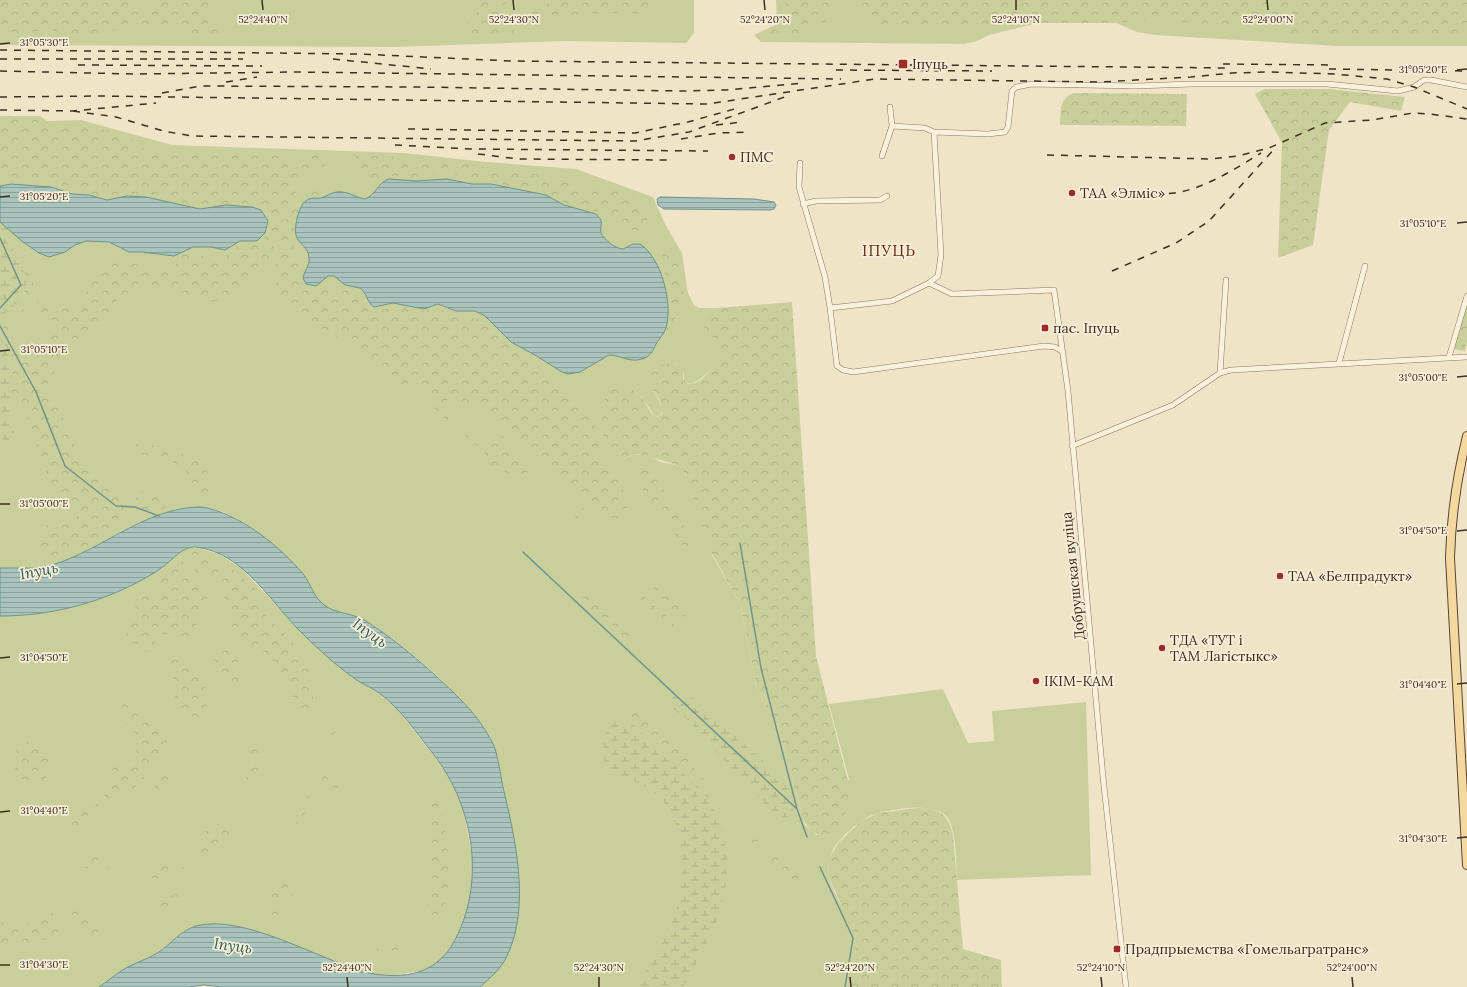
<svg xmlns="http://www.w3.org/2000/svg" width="1467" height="987" font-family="Lora,serif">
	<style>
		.green { fill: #c9cf9b }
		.forest { fill: url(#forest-crowns) }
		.wetland { fill: url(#wetland-marsh) }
		.water { fill: url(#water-rules); stroke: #6f938a }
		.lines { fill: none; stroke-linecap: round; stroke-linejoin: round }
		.stream { stroke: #6f938a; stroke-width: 1.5 }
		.minor-casing { stroke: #8d765c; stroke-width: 6 }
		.primary-casing { stroke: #5b4430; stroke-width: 10 }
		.minor { stroke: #faf1dc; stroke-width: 5 }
		.primary { stroke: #f3d9a0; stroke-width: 8 }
		.rail { stroke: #3d2e20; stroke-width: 1.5; stroke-dasharray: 7 7; stroke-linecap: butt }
		.ticks { fill: none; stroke: #3d2e20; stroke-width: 1.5 }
		.poi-dot { fill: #9e2a2b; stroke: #f7eed8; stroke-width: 1.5 }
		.labels { text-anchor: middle; stroke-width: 3.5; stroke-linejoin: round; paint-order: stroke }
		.poi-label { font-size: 14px; fill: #3d2e20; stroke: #f7eed8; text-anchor: start }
		.street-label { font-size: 14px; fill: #3d2e20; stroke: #f7eed8 }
		.water-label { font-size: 15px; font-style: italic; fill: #2f5d5a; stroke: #f7eed8 }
		.quarter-label { font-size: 16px; letter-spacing: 1px; fill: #6b2e1e; stroke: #f7eed8 }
		.ticks-label { font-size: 10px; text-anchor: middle; fill: #3d2e20; stroke: #f7eed8; stroke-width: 3.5; stroke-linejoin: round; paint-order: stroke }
	</style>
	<defs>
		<pattern id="forest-crowns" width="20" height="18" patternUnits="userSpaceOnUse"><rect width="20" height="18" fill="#c9cf9b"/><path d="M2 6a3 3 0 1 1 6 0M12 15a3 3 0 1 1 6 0" fill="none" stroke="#aeb285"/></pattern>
		<pattern id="wetland-marsh" width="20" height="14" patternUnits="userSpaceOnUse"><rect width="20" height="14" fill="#c9cf9b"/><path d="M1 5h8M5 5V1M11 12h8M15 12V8" fill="none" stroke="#aeb285"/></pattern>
		<pattern id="water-rules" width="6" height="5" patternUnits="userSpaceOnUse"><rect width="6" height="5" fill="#a9c4bc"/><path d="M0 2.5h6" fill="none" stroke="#8ba098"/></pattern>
	</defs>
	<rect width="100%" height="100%" fill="#f0e4c8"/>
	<path class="green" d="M0 0H694V33L686 43 564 41 394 47 0 45Z
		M776 0H1467V46H1337L1155 35 1137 32 1116 23H1038L989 35 977 41 964 44 761 42 754 35 777 24Z
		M0 116H40L47 121 81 120 172 145 404 153 486 162 576 169 653 197 665 224 682 253 688 293 694 305 699 308H717L709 311 703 317C708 326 717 337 720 347 723 360 702 381 690 384L684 381V372L677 364 654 367 650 383 663 409 660 417 654 415 642 397 633 390 604 404 602 424 624 459 633 455 645 454 661 462 676 465 681 468 685 474 713 557 741 606 756 686 779 730 805 825 816 835 825 834 849 779 829 704 943 689 968 743 994 741 992 711 1086 702 1091 875 957 880C956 864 957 830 947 817 935 801 884 809 868 817 856 824 839 838 833 850 817 883 850 909 856 939 859 954 853 972 850 987H480C491 977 502 968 508 953 530 900 515 840 503 786 500 773 500 760 494 747 487 730 475 714 462 701 434 671 400 642 366 621 353 613 336 614 324 605 314 597 311 584 303 575 285 552 242 515 213 509 157 497 102 550 52 565L35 568H0Z
		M188 548H199L218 554 241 568 306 637 349 674 379 693 397 709 444 769 456 791 463 809 472 856V888L468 907 461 929 449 950 438 963 420 971 396 975H376L363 972 248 929 216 924 202 925 184 931 159 952 143 962 123 970 99 987H0V616C49 616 100 604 143 579 159 571 173 554 188 548Z"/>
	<path class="forest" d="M0 0H130L136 6 143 8 161 1 210 0 208 12 211 21 217 25 228 24 232 28V31L228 35 203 38 179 30 158 28H126L90 35 48 30 17 33 0 28Z
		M479 0H504C508 9 520 24 513 34 505 37 498 33 490 33 481 32 473 37 464 35L462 29 477 14Z
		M560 0H653L654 2 650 10 638 13H588L573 20 568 21 534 20 528 17V13L532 9Z
		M787 0H831C827 7 831 13 828 21L801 32 765 39 763 34 778 25 785 12Z
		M850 0H1467V37L1378 38 1326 33 1293 34 1253 24 1219 25 1161 20 1116 23H1038L988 30H923L881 24 860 14 854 8Z
		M1265 89H1328L1405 97 1401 111 1350 102 1329 130 1313 245 1278 258 1282 143 1255 94Z
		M1074 93 1187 94 1186 126 1060 125C1061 111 1059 98 1074 93Z
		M0 117H30L48 123H85L129 138 151 152 158 154 274 155 293 161 314 152 328 153 331 157C329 169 312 169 304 177L280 227 268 263 259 278 252 283 227 298 213 302 203 301 172 289 137 291 124 294 115 302 108 319 94 331 77 351 57 366 51 378 50 389 57 401 68 433 84 460 123 505 125 516 121 525 112 533 56 561H41L38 555 45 526C56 520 80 526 81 508L77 503 61 493 50 480 43 465 31 425 22 409 17 396 10 391 0 356V293L2 286 0 235 16 254 27 259 32 272 33 284 23 312 17 316H9L5 322 19 352 28 359C40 358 58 331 52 319L35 310 34 306 37 302 40 301 52 306 58 303 64 294H68L71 301 68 310 73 313C93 300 81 269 113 261L169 269 175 266 181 255 196 250 199 251 209 262H219L239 244H256L264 239 270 223 265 210 247 203 202 207 141 195 126 194 107 198 39 181 10 179 0 181Z
		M364 155 488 167 546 176 581 187 630 192 639 200 645 210 649 230 646 235H640L629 228 612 222 599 212 565 203 543 192 489 182 471 181 448 171H441L425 178 389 176 380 180 374 186H371L366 177 351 164C351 156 357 155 364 155Z
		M314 190 320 191 321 196C316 198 310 196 305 200 295 209 292 236 294 249L305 260C307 269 298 275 303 285L309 289 329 285 347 291H359L365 296 372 308 379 311 395 305 419 311 442 309 465 318 481 319 491 323 512 347 530 359 547 378 561 386 589 414 595 426 603 461 621 485 626 495 627 510 624 519 619 521 612 518 483 407 478 404 447 399V406L455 418 454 421 451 423 434 409 426 394 420 391 394 384 350 342 328 333 279 296 276 287 278 275 276 263 284 221 300 200Z
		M669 246C681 252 684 289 683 301 682 307 676 311 675 318 674 324 676 333 670 337L666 334C669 319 670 305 668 290 666 277 660 263 664 250Z
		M1467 299V343L1465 351 1453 349Z
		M792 302 816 656 850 789C850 796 849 804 846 811 837 833 815 848 803 818L779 730 756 686 741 606 709 548 685 474C683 471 681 468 677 465 673 464 641 454 638 454 628 455 622 463 612 458 599 441 593 384 625 388 648 391 645 414 658 417L662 415C666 399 644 387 649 370 657 364 671 363 681 365L684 368 683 379 688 384C703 385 717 363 720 350 717 336 700 333 703 317L709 311 717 308Z
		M466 432H470L481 440H487L494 434H500L504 438 508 451C516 455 531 457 532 468L528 472 513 476 500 469H492C486 465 488 457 484 451 479 445 471 443 465 438Z
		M136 444C157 443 211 457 211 484 211 489 208 494 203 496 188 495 193 478 185 470 173 458 152 458 136 452L134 448Z
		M637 466H644L649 470 677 507 692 546V552H688L685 549 638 482 634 472Z
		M137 487 148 495 168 497 171 502C165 510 146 518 139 507 137 504 136 496 134 491Z
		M578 502H582L587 518 586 521H578L573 512V505Z
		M192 550 199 551 211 563 233 569 255 589 267 617 290 638 308 669 312 683 313 699 312 706 308 710 300 708C288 691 285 672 269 656 257 643 245 653 235 634 225 616 229 588 210 576L200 578 195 575 194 563 190 554Z
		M181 561 185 564 188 578C192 582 198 582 202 585 215 597 202 607 197 618 195 626 199 633 195 640 183 646 171 631 159 634L156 638 154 650 150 652C139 651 128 642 126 631 126 625 131 622 133 617 136 607 135 596 145 592L157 594 163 592 164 587 154 584V579L168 573 175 562Z
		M654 579C663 586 690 606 684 617L679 616 650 585V580Z
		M582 586 630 633 631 639H625L612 624 590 608 579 591V587Z
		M634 590 639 592 674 623 675 628C663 631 634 603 632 592Z
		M224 648C239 649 247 679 232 686 214 686 207 654 224 648Z
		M175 651C182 653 194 663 198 669 204 678 212 712 202 720L181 711 177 706 173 688 174 670 170 658 172 653Z
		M126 703 133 705 139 719 162 731 167 741 165 751 136 787 117 796 101 814 82 826 74 828 71 821C77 806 92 811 101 800 111 789 107 774 115 766 134 764 142 747 133 730 130 725 125 723 122 718 120 714 121 709 123 705Z
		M633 705H637L648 712 708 785 712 795 709 804 621 722 623 710Z
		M332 726 335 727 338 743 334 747 329 745C325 739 326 730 332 726Z
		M31 740C44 742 52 755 51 767 50 773 48 777 43 780 16 796 0 748 31 740Z
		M255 743 261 750C261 759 259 782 248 784L245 781 251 745Z
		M326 773 342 778 344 784 342 792 337 795 334 794 332 784 323 782 320 777Z
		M164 774 168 777V783L161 790H157L154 783 157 778Z
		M437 795 441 799C442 837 462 882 436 917L429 920 425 918 424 913 431 898 433 885 429 836 432 798Z
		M304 796 310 797 311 802 306 810 302 823 298 824 295 822C294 814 299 802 304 796Z
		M917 808C939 808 948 813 953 835L963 949 1001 960 1002 987H850L856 938 829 877V859L839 842 860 822 878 813Z
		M226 822 230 823 233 827C233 834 227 839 222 844 186 878 189 826 226 822Z
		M751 831C776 836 774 850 787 865 792 871 800 871 800 881L796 887 789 886 782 876 772 873 769 868 770 852 757 841 755 843 758 849H753L748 837Z
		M102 852 108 853 114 865 112 869 107 868 101 861 92 869 85 868 87 861Z
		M179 862 184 863V868C181 871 179 871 175 872 166 877 162 887 149 876V870L153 867Z
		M280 876 286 877 293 895 290 899 280 903 279 908 282 917 275 918 269 914 268 901Z
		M190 889 192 894 186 901 175 904 169 912 163 913 160 912 157 906 159 903 178 892Z
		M48 908 64 926 61 934 28 945H16L8 950 0 947V922L22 927Z
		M73 908H78L87 920 106 926 109 932C105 935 96 939 90 938 80 937 66 917 73 908Z
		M395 944 398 946 399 953 397 956 388 952 380 953 375 951 377 948Z"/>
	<path class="wetland" d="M0 222 12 232 4 229 1 234 19 258 27 281 22 298 5 313 0 320Z
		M0 334 11 359 13 371 8 404 15 437 10 442H6L0 436Z
		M678 693H686L691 696 783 779C790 789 799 805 791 817L781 818 774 815 749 785 708 744 690 722 673 709 671 701 672 698Z
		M621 719 633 724 706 796C748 864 720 926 683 987H638C648 965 663 945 672 922 685 891 687 840 670 810 663 798 651 788 638 783 614 773 603 779 604 746 605 735 607 727 616 720Z"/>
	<path class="water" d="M389 179 416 181 447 179 472 184H491L546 195 564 205 596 214 601 220C602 224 600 229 601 233 604 240 616 249 623 249L633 244H640C662 258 673 305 666 328 664 334 659 339 656 344 653 351 650 357 642 359 630 363 620 355 609 355L580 372 568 374 562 372 535 355 511 342 485 316 475 311H456L438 304 424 309 393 303 374 307C367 303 367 293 360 288L345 285 334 276H328L316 286 306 284 303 278C304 271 310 266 309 258 309 247 298 244 296 235 294 226 299 202 309 199 313 197 317 199 321 198 328 196 333 191 341 192 350 192 356 198 365 199 376 195 378 182 389 179Z
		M11 184 51 187 72 194 89 195 107 200 127 196 146 197 200 209 226 205 252 207 261 210 268 221 265 233 257 241H240L225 250 211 247H193L174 256 142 252H129L109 242 86 241 75 245 65 252 49 257 39 253 23 242 0 222V186Z
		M660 197 754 199 774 202 776 205 774 209 770 210 664 209 658 205 657 199Z
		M201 507C238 512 281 547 304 575 311 585 314 597 324 605 336 614 353 613 366 621 400 643 432 671 460 699 474 713 486 729 494 746 499 760 500 773 503 787 515 838 531 906 507 956 501 969 490 978 480 987H222L204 985 188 987H99C108 981 117 973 126 968 137 962 148 959 159 952 172 943 180 931 196 926 244 913 321 961 369 973 405 980 437 974 455 940 482 889 476 825 448 776 442 764 432 753 424 742 411 725 399 709 383 696 374 688 363 685 354 678 337 666 319 650 304 635 271 604 245 553 196 547 182 546 172 561 161 568 155 573 147 577 140 581 97 604 49 616 0 616V568H35L52 565C102 550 146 507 201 507Z"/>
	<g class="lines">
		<path class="stream" d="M0 238 21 285 0 308
			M0 326 36 392 65 466 116 506 135 507 159 516
			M740 543 761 668 797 809 807 837
			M523 552 797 809
			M820 867 853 938 845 987"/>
		<g class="minor-casing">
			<path id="minor" d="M890 107 892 126
				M934 132 941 255 938 276 929 283 892 301 830 308 837 366 843 370 853 372 1044 346 1055 347 1063 352
				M882 156 892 126 925 128 934 132 988 134 1005 132 1008 127 1012 91 1016 87 1032 84 1136 86 1192 84H1327L1398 91 1414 87 1424 80H1431L1467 87
				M800 163 799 187 825 277 830 308
				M803 204 816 201 880 200 887 196
				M929 283 952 294 1054 290 1068 391 1103 777 1126 987
				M1449 357 1467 296
				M1339 363 1365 266
				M1220 373 1226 280
				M1072 446 1173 405 1220 373 1231 370 1467 357"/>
		</g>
		<g class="primary-casing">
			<path id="primary" d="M1467 436C1457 477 1451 516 1450 558L1467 865"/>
		</g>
		<use href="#minor" class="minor"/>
		<use href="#primary" class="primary"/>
		<path class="rail" d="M0 50 359 54 511 61 1229 68
			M0 59H243
			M333 59 431 69
			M1223 64 1335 65
			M78 65 262 66
			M1329 69 1467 71
			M836 70 992 71
			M0 71 134 74 297 72 841 79
			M226 82 257 77
			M162 93 201 86 418 87 681 91 726 90 805 83
			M0 97 98 96 707 104 875 79 1100 82 1191 77 1232 73 1268 72 1335 74 1387 79 1414 87 1467 109
			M0 110 73 111 156 103
			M73 111 116 117 163 131 192 136 635 141 689 132 790 95
			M716 125 742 122
			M408 129 635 133 688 122 738 108
			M681 139 718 133 750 132
			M395 145 472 149 708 151
			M478 154 519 159 668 160
			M1047 155 1211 159 1238 156 1269 148 1325 123 1372 120 1413 113 1430 114 1467 119
			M1127 196C1142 195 1158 195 1174 193 1204 189 1235 169 1261 153
			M1112 271 1176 243 1209 221 1276 147"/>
	</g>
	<path class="ticks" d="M262 0 263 10M513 0 514 10M764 0 765 10M1016 0V10M1267 0 1268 10M0 44 10 43M1457 70 1467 69M0 197 10 196M1457 223 1467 222M0 351 10 350M1457 377 1467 376M0 504H10M1457 531 1467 530M0 658 10 657M1457 684 1467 683M0 812 10 811M1457 838 1467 837M0 965H10M347 977 348 987M599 977V987M850 977 851 987M1101 977 1102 987M1352 977 1353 987"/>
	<g class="poi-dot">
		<rect x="898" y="59" width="10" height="10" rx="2"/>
		<circle cx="732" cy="157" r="4"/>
		<circle cx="1072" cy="193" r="4"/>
		<rect x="1041" y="324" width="8" height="8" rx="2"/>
		<circle cx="1280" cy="576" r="4"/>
		<circle cx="1162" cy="648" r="4"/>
		<circle cx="1036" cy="681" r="4"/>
		<rect x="1113" y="945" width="8" height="8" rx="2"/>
	</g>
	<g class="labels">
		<g class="poi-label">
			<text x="912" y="69">Іпуць</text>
			<text x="740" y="162">ПМС</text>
			<text x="1080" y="198">ТАА «Элміс»</text>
			<text x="1053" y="333">пас. Іпуць</text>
			<text x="1288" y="581">ТАА «Белпрадукт»</text>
			<text x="1170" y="645">ТДА «ТУТ і<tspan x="1170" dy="16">ТАМ Лагістыкс»</tspan></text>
			<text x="1044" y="686">ІКІМ-КАМ</text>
			<text x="1125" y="954">Прадпрыемства «Гомельагратранс»</text>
		</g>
		<g class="street-label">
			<text transform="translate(1073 576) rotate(-96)" y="5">Добрушская вуліца</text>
		</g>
		<g class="water-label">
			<text transform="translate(39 571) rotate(-11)" y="5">Іпуць</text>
			<text transform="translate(370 633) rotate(36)" y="5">Іпуць</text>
			<text transform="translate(233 946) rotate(8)" y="5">Іпуць</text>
		</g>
		<g class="quarter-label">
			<text x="889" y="256">ІПУЦЬ</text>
		</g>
	</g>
	<g class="ticks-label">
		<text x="263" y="23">52°24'40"N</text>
		<text x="514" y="23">52°24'30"N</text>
		<text x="765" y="23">52°24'20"N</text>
		<text x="1016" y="23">52°24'10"N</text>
		<text x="1268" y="23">52°24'00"N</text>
		<text x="44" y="46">31°05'30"E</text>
		<text x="1423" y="73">31°05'20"E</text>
		<text x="44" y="200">31°05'20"E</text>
		<text x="1423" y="227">31°05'10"E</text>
		<text x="44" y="353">31°05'10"E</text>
		<text x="1423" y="381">31°05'00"E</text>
		<text x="44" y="507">31°05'00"E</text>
		<text x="1423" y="534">31°04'50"E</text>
		<text x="44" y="661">31°04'50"E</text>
		<text x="1423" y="688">31°04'40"E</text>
		<text x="44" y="814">31°04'40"E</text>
		<text x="1423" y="842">31°04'30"E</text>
		<text x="44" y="968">31°04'30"E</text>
		<text x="347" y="971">52°24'40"N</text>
		<text x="599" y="971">52°24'30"N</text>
		<text x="850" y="971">52°24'20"N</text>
		<text x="1101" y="971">52°24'10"N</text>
		<text x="1352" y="971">52°24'00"N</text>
	</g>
</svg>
